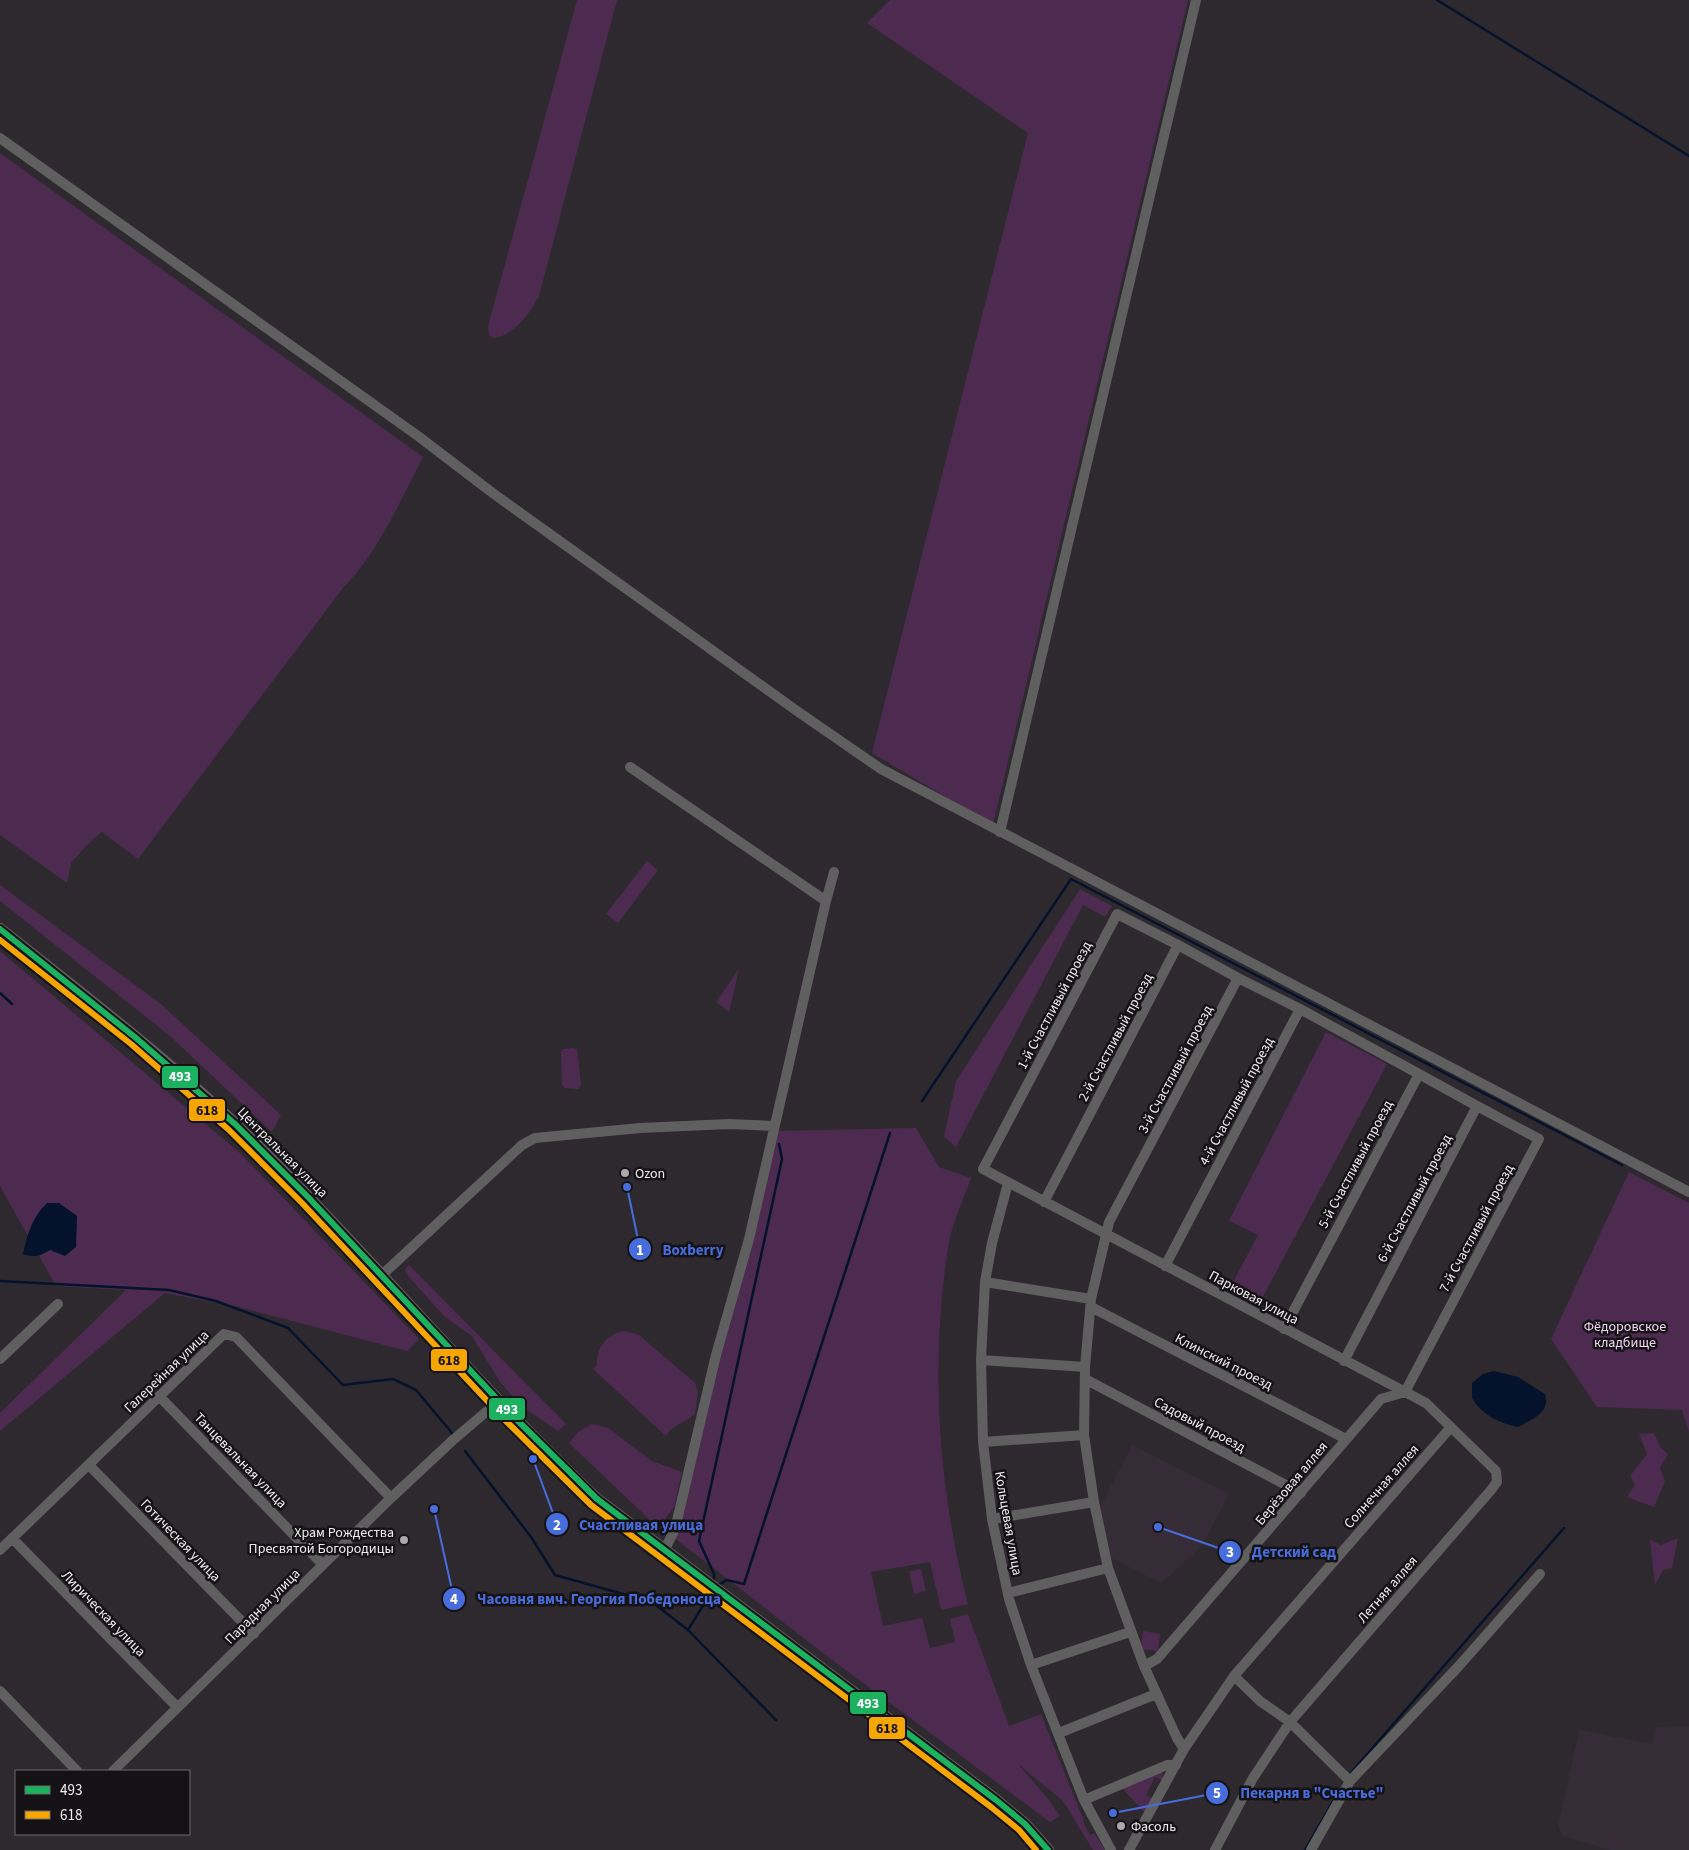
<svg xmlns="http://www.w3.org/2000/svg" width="1689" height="1850" font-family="'Source Sans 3',sans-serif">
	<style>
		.built { fill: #362c37 }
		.green { fill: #4d2b50 }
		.water { fill: #04122c }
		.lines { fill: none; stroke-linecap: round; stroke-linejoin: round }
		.stream { stroke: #04122c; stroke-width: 2.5 }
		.minor { stroke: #605f5f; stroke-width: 10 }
		.major { stroke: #615f61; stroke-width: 12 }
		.bus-1-casing { stroke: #151215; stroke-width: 10 }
		.bus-2-casing { stroke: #151215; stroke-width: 10 }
		.bus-1 { stroke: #1bb15f; stroke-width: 6 }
		.bus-2 { stroke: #f7a600; stroke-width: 6 }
		.poi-dot { fill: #aba7ab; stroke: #151215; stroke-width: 2 }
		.labels { text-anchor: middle; stroke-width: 5; stroke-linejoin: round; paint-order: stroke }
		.street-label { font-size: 14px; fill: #efebef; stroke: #151215 }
		.poi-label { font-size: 14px; fill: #efebef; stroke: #151215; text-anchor: start }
		.park-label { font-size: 14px; fill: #f3d4f6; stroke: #151215 }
		.leader { fill: none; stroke: #476ddd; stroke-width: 2 }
		.callout-dot { fill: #476ddd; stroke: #151215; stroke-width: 2 }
		.mark-label { font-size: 15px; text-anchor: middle; font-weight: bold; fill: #fff }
		.callout-label { font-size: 15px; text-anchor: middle; font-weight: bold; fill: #476ddd; stroke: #151215; stroke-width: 5; stroke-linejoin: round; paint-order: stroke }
		.line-badge { stroke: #151215; stroke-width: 2 }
		.badge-label { font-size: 14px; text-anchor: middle; font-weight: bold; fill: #fff }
		.pale-badge-label { font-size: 14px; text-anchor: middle; font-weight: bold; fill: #111 }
	</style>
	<rect width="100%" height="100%" fill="#2d292e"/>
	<path class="built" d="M1132 1445 1229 1494 1202 1546 1161 1583 1111 1558 1100 1507Z
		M1585 1703 1580 1729 1595 1733 1652 1744 1656 1727 1689 1726V1850H1610L1563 1836 1558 1827Z"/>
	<path class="green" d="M577 0H617L539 296C530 313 515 335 494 338L489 335 488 326Z
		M890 0H1188L993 825 872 753 1028 133 867 23Z
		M0 153 423 457C399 503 379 551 343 588L138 859 102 832 91 841 71 863 67 883 0 835Z
		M647 861 658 870 618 923 606 914Z
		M0 885 162 1005 281 1115 272 1132 170 1036 0 901Z
		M1080 889 1112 906 1105 917 1083 905 956 1147 944 1137 956 1081Z
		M0 951 240 1153 419 1339 407 1351 239 1307 165 1293 0 1431V1413L126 1290 56 1286 0 1186Z
		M739 969 729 1012 716 1002Z
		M1326 1032 1387 1064 1259 1304 1255 1302 1256 1299 1231 1286 1258 1235 1229 1221Z
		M573 1048 577 1049 581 1085 578 1089 564 1088 562 1085 561 1052 563 1049Z
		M916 1128 939 1167 971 1178C964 1198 953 1221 949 1242 929 1362 938 1487 968 1604L941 1610 930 1562 871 1572 883 1626 922 1618 930 1648 955 1642 950 1619 968 1614 1009 1726 1041 1714 1084 1821 1083 1822 1090 1835 1094 1833 1105 1850H1093L1063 1801 1018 1764 1049 1800 1060 1816 1050 1822 828 1657 672 1536 774 1131Z
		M1629 1172 1689 1203V1431L1682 1410 1597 1407 1551 1339Z
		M409 1265 566 1424 558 1431 520 1405 500 1382 472 1336 444 1316 407 1275 405 1269Z
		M625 1331 639 1335 695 1383 698 1392 695 1414C685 1423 672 1425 666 1436L593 1369 597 1365C596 1347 608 1333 625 1331Z
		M592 1424 608 1428 652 1461 682 1472 674 1507 661 1524 651 1521 569 1443 578 1432Z
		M1654 1433 1660 1447 1668 1454 1660 1468 1665 1481 1654 1507 1627 1497 1635 1485 1630 1476 1647 1454 1639 1434Z
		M1678 1538 1672 1568 1663 1570 1655 1585 1650 1540 1661 1545Z
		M921 1569 926 1591 914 1594 909 1571Z
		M1143 1631 1160 1634 1158 1651 1141 1649Z
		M1158 1771 1163 1773V1781L1155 1777 1146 1795 1154 1799 1146 1814 1122 1788Z"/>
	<path class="water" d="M47 1203H59L77 1216 76 1247 65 1256 50 1250C40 1256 35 1258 23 1254 27 1235 32 1217 47 1203Z
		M1494 1371 1518 1377 1545 1394C1551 1413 1531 1420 1518 1427 1499 1423 1482 1415 1472 1398V1383L1483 1374Z"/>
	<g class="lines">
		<path class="stream" d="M1437 0 1689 156
			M0 993 12 1004
			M922 1101 1071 879 1622 1165
			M0 1281 169 1290 216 1301 288 1328 343 1385 393 1379 416 1390 452 1433
			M465 1451 531 1537 555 1575 652 1602 688 1630 776 1720
			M714 1583V1574L699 1541 782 1159 779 1144
			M718 1585 727 1580 744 1584 890 1133
			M688 1630 712 1591
			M1349 1775 1564 1528
			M1305 1850 1333 1801"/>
		<path class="minor" d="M0 138 418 436 494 494 797 711 881 769 1689 1192
			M630 767 826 901 749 1239 716 1355 675 1529 664 1551
			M1000 832C1063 554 1133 278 1196 0
			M826 901 834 872
			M1178 945 1117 914 983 1169 1426 1403 1496 1471 1497 1482 1491 1490 1290 1722 1253 1778 1215 1850
			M1008 1183 992 1243 985 1282 981 1360 983 1442 992 1519 1009 1599 1031 1665 1084 1800 1111 1850
			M1044 1202 1178 945 1238 978
			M1165 1266 1300 1009 1419 1074 1284 1329
			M382 1275 522 1145 535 1138 640 1128 729 1124 774 1126
			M985 1282 1091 1299
			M1091 1307 1346 1439
			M0 1359 58 1304
			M981 1360 1085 1367
			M1344 1361 1477 1106 1419 1074
			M1085 1379 1301 1493
			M159 1396 323 1565
			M983 1442 1084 1435
			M89 1465 254 1634
			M992 1519 1094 1502
			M12 1538 177 1707
			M0 1550 224 1334 236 1337 391 1498
			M1008 1593 1108 1568
			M1031 1665 1130 1632
			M1144 1666 1157 1659 1381 1399 1405 1392 1539 1139 1477 1106
			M1234 1676 1260 1701 1290 1722 1350 1781
			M0 1691 77 1771
			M1059 1733 1156 1694
			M1184 1749 1177 1738 1144 1666 1108 1568 1094 1502 1084 1435 1085 1367 1091 1299 1109 1222 1238 978 1300 1009
			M113 1771 391 1498 453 1440 499 1401
			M1084 1800 1167 1765H1176
			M1129 1850 1184 1749 1234 1676 1451 1427
			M1311 1850 1350 1781 1458 1667 1540 1574"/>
		<path class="major" d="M0 929C91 1001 184 1072 266 1154 379 1267 481 1390 597 1499L996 1800 1025 1824 1048 1850"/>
		<g class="bus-1-casing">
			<path id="bus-1" d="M0 929 136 1038 235 1124 308 1197 512 1415 597 1499 996 1800 1025 1824 1048 1850"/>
		</g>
		<g class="bus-2-casing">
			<path id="bus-2" d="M0 940 131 1044 229 1130 302 1203 506 1421 591 1505 991 1807 1019 1830 1036 1850"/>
		</g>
		<use href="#bus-1" class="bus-1"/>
		<use href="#bus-2" class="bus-2"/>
	</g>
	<g class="poi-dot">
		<circle cx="625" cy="1173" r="5"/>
		<circle cx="404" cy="1540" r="5"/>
		<circle cx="1121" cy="1826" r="5"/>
	</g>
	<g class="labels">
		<g class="street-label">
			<text transform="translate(1054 1005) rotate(-62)" y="5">1-й Счастливый проезд</text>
			<text transform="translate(1115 1037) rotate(-62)" y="5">2-й Счастливый проезд</text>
			<text transform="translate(1175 1069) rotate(-62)" y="5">3-й Счастливый проезд</text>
			<text transform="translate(1236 1101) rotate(-62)" y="5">4-й Счастливый проезд</text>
			<text transform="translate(283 1152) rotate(45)" y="5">Центральная улица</text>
			<text transform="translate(1355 1164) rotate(-62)" y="5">5-й Счастливый проезд</text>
			<text transform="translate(1414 1198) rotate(-62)" y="5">6-й Счастливый проезд</text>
			<text transform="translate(1476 1228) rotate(-62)" y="5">7-й Счастливый проезд</text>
			<text transform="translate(1254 1297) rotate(28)" y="5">Парковая улица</text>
			<text transform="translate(1224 1361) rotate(27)" y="5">Клинский проезд</text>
			<text transform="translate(166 1371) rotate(-44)" y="5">Галерейная улица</text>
			<text transform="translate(1200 1424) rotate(28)" y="5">Садовый проезд</text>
			<text transform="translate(241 1460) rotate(46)" y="5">Танцевальная улица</text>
			<text transform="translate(1291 1483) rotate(-50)" y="5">Берёзовая аллея</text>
			<text transform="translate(1381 1486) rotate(-49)" y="5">Солнечная аллея</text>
			<text transform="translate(1009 1523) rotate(80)" y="5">Кольцевая улица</text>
			<text transform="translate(181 1540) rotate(46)" y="5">Готическая улица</text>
			<text transform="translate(1387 1589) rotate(-49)" y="5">Летняя аллея</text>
			<text transform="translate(262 1606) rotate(-45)" y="5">Парадная улица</text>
			<text transform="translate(104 1613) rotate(46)" y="5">Лирическая улица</text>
		</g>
		<g class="poi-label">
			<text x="635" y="1178">Ozon</text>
			<text x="394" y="1537" text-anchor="end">Храм Рождества<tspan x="394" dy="16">Пресвятой Богородицы</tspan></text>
			<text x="1131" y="1831">Фасоль</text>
		</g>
		<g class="park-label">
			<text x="1625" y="1331">Фёдоровское<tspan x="1625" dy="16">кладбище</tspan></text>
		</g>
	</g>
	<path class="leader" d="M627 1187L640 1249M533 1459L557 1524M1158 1527L1230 1552M434 1509L454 1599M1113 1813L1217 1793"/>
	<g class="callout-dot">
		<circle cx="627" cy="1187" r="5"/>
		<circle cx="533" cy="1459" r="5"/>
		<circle cx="1158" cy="1527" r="5"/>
		<circle cx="434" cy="1509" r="5"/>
		<circle cx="1113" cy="1813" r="5"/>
		<circle cx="640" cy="1249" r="12"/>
		<circle cx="557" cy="1524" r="12"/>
		<circle cx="1230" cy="1552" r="12"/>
		<circle cx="454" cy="1599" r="12"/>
		<circle cx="1217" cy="1793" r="12"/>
	</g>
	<g class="mark-label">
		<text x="640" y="1255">1</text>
		<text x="557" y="1530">2</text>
		<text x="1230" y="1557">3</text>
		<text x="454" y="1604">4</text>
		<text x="1217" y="1798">5</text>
	</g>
	<g class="callout-label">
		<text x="693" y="1255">Boxberry</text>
		<text x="641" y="1530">Счастливая улица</text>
		<text x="1294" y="1557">Детский сад</text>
		<text x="599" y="1604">Часовня вмч. Георгия Победоносца</text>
		<text x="1312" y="1798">Пекарня в "Счастье"</text>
	</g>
	<g class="line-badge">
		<rect x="161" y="1065" width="38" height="24" rx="5" fill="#1bb15f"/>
		<rect x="188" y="1098" width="38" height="24" rx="5" fill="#f7a600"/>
		<rect x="430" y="1348" width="38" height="24" rx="5" fill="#f7a600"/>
		<rect x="488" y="1397" width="38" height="24" rx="5" fill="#1bb15f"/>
		<rect x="849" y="1691" width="38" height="24" rx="5" fill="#1bb15f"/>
		<rect x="868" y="1716" width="38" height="24" rx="5" fill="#f7a600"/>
	</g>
	<g class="badge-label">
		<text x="180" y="1081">493</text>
		<text x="507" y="1414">493</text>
		<text x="868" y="1708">493</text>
	</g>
	<g class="pale-badge-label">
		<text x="207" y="1115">618</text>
		<text x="449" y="1365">618</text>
		<text x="887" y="1733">618</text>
	</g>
	<rect x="15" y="1770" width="175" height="65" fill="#151215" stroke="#6c696c"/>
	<rect x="25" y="1786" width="25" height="8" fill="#1bb15f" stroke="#6c696c"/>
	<text x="60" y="1795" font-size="15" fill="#efebef">493</text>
	<rect x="25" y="1811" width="25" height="8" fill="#f7a600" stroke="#6c696c"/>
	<text x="60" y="1820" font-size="15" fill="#efebef">618</text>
</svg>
